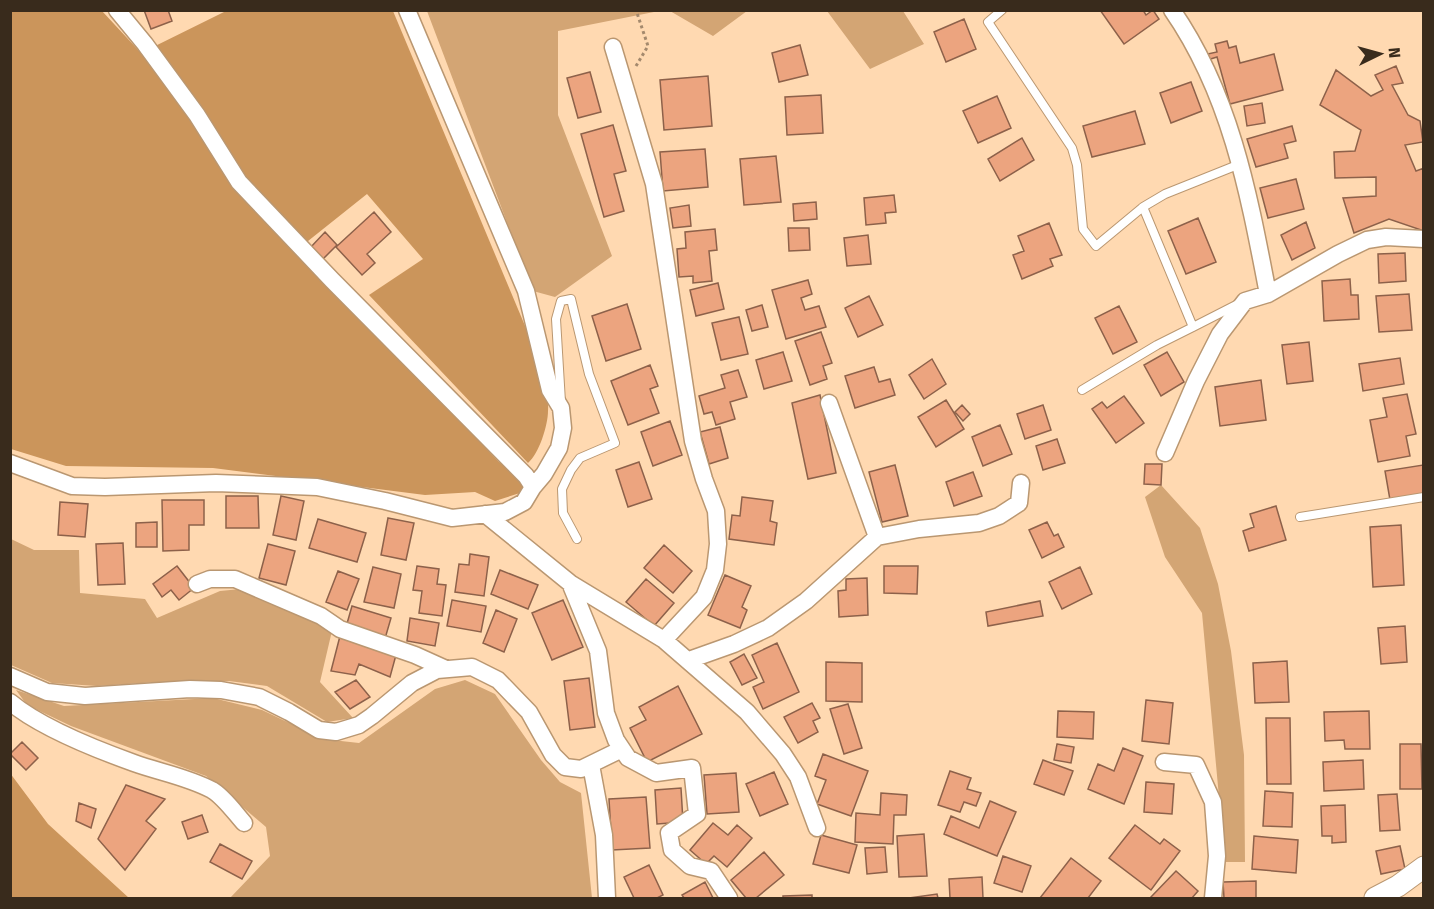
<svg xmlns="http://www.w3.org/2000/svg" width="1434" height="909" font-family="'Fira Sans',sans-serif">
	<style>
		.green { fill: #d3a574 }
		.forest { fill: #cb955b }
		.building { fill: #eca47f; stroke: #8d614a; stroke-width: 1.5 }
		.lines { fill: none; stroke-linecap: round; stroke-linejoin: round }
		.service-casing { stroke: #ba9771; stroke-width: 10 }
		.minor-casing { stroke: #ba9771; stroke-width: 19 }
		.tertiary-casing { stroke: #ba9771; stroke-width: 23 }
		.path { stroke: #a4896d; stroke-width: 3; stroke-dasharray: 3 3; stroke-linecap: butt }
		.service { stroke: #fff; stroke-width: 8 }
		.minor { stroke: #fff; stroke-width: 16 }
		.tertiary { stroke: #fff; stroke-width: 21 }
	</style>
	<rect width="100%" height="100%" fill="#ffd9b1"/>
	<path class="green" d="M427 11H659L558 31V115L612 256 555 297 533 291Z
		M670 11H747L713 36Z
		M827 11H903L924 44 870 69Z
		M1161 485 1200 528 1218 584 1231 651 1244 755 1245 862H1225L1202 613 1165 557 1145 497Z
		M11 539 34 550H79L80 593 145 599 157 618 220 591 260 587 335 618 320 682 353 718 327 722 267 686 229 681 157 682 97 686 52 683 11 665Z
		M465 680 495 694 541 760 560 782 581 793 592 898H230L270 856 266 827 206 776 71 726 27 705 16 690 64 706 213 698 262 710 323 739 359 743 435 689Z"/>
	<path class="forest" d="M10 11H102L141 53 226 11H393L541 364C543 379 549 396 548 411 548 425 539 454 528 463L369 295 423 259 367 194 298 249 499 462 528 480 520 493 495 501 475 492 425 495 213 468 66 466 11 449Z
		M10 773 48 824 129 898H11Z"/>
	<path class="building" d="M144 10H168L172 21 151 29Z
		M1100 10H1143L1146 15 1153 10 1159 19 1124 44Z
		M964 19 976 49 946 62 934 32Z
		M1227 41 1229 48 1236 46 1240 63 1274 54 1283 90 1230 104 1217 57 1204 61 1203 55 1217 52 1215 44Z
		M800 45 808 75 779 82 772 53Z
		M1396 66 1403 83 1392 85 1408 115 1420 121 1423 142 1405 145 1416 171 1424 168V231L1389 219 1354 233 1343 198 1376 196V177L1335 178 1334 152 1355 151 1361 130 1320 105 1336 70 1371 96 1383 90 1375 75Z
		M590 72 601 112 578 118 567 78Z
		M708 76 712 126 664 130 660 80Z
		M1191 82 1202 111 1171 123 1160 93Z
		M821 95 823 133 787 135 785 97Z
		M997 96 1011 128 978 143 963 111Z
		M1262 103 1265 123 1247 126 1244 106Z
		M1135 111 1145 144 1092 157 1083 126Z
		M613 125 626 171 614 174 624 211 604 217 581 134Z
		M1292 126 1296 141 1284 144 1288 158 1256 167 1247 139Z
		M1022 138 1034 160 1000 181 988 159Z
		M705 149 708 187 663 191 660 152Z
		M776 156 781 202 744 205 740 159Z
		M1296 179 1304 209 1268 218 1260 188Z
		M894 195 896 212 885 213 886 223 866 225 864 198Z
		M816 202 817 219 794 221 793 204Z
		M689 205 691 226 673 228 670 208Z
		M374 212 391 232 367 254 375 263 362 275 336 247Z
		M1198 218 1216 262 1186 274 1168 231Z
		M1306 222 1315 248 1292 260 1281 235Z
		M1049 223 1062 255 1050 259 1053 266 1022 279 1013 255 1024 251 1018 236Z
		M788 228H809L810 250 789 251Z
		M715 229 717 250 709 251 712 281 693 283V276L679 277 677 249 686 248 685 232Z
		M325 232 337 245 322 260 310 248Z
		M868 235 871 264 847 266 844 238Z
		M1405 253 1406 281 1379 283 1378 254Z
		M1350 279 1351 295H1358L1359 319 1324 321 1322 281Z
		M808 280 812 294 801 298 805 310 819 306 826 327 786 339 772 290Z
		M718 283 724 309 696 316 690 290Z
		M1409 294 1412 330 1379 332 1376 296Z
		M869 296 883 325 858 337 845 308Z
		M627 304 641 349 606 361 592 316Z
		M762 305 768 327 752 331 746 310Z
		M1119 306 1137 342 1113 354 1095 318Z
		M739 317 748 354 721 360 712 323Z
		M821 332 832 363 823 366 827 379 810 385 795 341Z
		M1309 342 1313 381 1287 384 1282 345Z
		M783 352 792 381 764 389 756 360Z
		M1167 352 1184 382 1161 396 1144 365Z
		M1400 358 1404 384 1363 391 1359 364Z
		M932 359 946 384 924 399 909 375Z
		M650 365 658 386 650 389 659 413 628 425 611 381Z
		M874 367 879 382 890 379 895 395 855 408 845 376Z
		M738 370 747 397 730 402 735 419 716 425 712 412 704 414 699 396 725 388 721 375Z
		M1261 380 1266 420 1220 426 1215 387Z
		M1407 394 1416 434 1406 436 1410 456 1378 462 1370 420 1387 417 1383 398Z
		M820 395 836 473 808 479 792 403Z
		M1124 396 1144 423 1116 443 1092 409 1102 402 1107 408Z
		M946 400 964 429 936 447 918 417Z
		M962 405 970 414 963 421 955 412Z
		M1043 405 1051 430 1025 439 1017 414Z
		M670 421 682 455 653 466 641 432Z
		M1000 425 1012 454 983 466 972 437Z
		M720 427 728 458 709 464 700 432Z
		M1057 439 1065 463 1043 470 1036 446Z
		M639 462 652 499 628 507 616 470Z
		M1145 464H1162L1161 485 1144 484Z
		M895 465 908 516 882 522 869 472Z
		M1423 465 1424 495 1390 500 1385 471Z
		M973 472 982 496 954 506 946 482Z
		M226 496H258L259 528H226Z
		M281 496 304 501 296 540 273 535Z
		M742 497 773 501 770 521 777 523 774 545 729 539 732 515 740 516Z
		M162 500H204V525H189V550L163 551Z
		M60 502 88 504 85 537 58 535Z
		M1276 506 1286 540 1249 551 1243 531 1254 527 1250 514Z
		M388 518 414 523 406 560 381 555Z
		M318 519 366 533 357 562 309 548Z
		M157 522V547H136V523Z
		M1047 522 1054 536 1058 534 1064 547 1042 558 1029 530Z
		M1401 525 1404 585 1373 587 1370 527Z
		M123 543 125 584 98 585 96 544Z
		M268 544 295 551 286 585 259 578Z
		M664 545 692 571 673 593 644 568Z
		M470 554 489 557 484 596 455 592 459 564 469 565Z
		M177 566 194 588 179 600 171 590 162 597 153 584Z
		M417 566 439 569 437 584 446 585 442 616 419 613 422 591 413 590Z
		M884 566H918L917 594 884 593Z
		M373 567 401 574 394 608 364 602Z
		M1080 567 1092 594 1062 609 1049 582Z
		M500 570 538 585 528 609 491 594Z
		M338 571 359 579 347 610 326 602Z
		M725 575 751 586 742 607 747 610 740 628 708 615Z
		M867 578 868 615 839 617 838 591 846 590V579Z
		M646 579 674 603 654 626 626 602Z
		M452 600 486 606 481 632 447 626Z
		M563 600 583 647 552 660 532 613Z
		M1040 601 1043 616 988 626 986 612Z
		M352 606 391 618 384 642 346 627Z
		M496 610 517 619 504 652 483 643Z
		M410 618 439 623 435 646 407 641Z
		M1405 626 1407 662 1381 664 1378 628Z
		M340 636 396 655 390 677 359 664 355 675 331 671Z
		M777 643 799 692 763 709 753 687 764 682 752 655Z
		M744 654 757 678 742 685 730 662Z
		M1287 661 1289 702 1255 703 1253 663Z
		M826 662 862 663V702L826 701Z
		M589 678 595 727 570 730 564 681Z
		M356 680 370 697 350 709 335 692Z
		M678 686 702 734 647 762 630 728 646 720 639 707Z
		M1146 700 1173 703 1169 744 1142 741Z
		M812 703 820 718 813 721 818 732 798 743 784 717Z
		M848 704 862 748 844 754 830 709Z
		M1058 711 1094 712 1093 739 1057 737Z
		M1369 711 1370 749H1345L1344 740 1325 741 1324 712Z
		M1266 718H1290L1291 784H1267Z
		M22 742 38 758 26 770 10 754Z
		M1057 744 1074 747 1071 763 1054 760Z
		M1400 744H1421L1422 789H1400Z
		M1123 748 1143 756 1124 804 1088 789 1098 764 1114 771Z
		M823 754 868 771 851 816 817 804 826 780 815 776Z
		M1043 760 1073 771 1064 795 1034 784Z
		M1363 760 1364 789 1324 791 1323 762Z
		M950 771 971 778 967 789 981 793 976 806 964 802 960 812 938 805Z
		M774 772 788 804 760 816 746 784Z
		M736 773 739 812 707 814 704 775Z
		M1146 782 1174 784 1172 814 1144 812Z
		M126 785 165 799 146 821 156 829 125 870 98 839Z
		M681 788 683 822 657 824 655 790Z
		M1265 791 1293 793 1292 827 1263 826Z
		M881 793 907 795 906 815H894L893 844 855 842 856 813 880 815Z
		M1397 794 1400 830 1380 831 1378 795Z
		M646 797 650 848 612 850 609 799Z
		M990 801 1016 812 997 856 944 834 951 816 979 828Z
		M79 803 96 809 91 828 76 821Z
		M1345 805 1346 842 1332 843V836H1322L1321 806Z
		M202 815 208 832 188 839 182 822Z
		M713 823 728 835 737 825 752 838 727 867 714 856 706 864 690 850Z
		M1135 825 1160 844 1164 839 1180 851 1151 890 1109 858Z
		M924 834 927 876 899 877 897 836Z
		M821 835 857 845 849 873 813 864Z
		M1254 836 1298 840 1296 873 1252 869Z
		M220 844 252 861 242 879 210 862Z
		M1400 846 1405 869 1381 874 1376 851Z
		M885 847 887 872 867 874 865 848Z
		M764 852 784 875 756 898H746L731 880Z
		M1003 856 1031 866 1022 892 994 883Z
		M1071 858 1101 881 1088 898H1040Z
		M649 865 663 895 657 898H634L624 877Z
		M1176 871 1198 891 1192 898H1150Z
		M982 877 983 898H950L949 879Z
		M1256 881V898H1224L1223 882Z
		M705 882 713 898H684L682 895Z
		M937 894 938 898H909Z
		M812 895V898H783V896Z"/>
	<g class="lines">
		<g class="service-casing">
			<path id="service" d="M1002 10 988 22 1072 148 1077 165 1083 229 1096 246 1143 207 1165 194 1240 164
				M1143 207 1193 327 1238 304
				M1082 390 1157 345 1193 327
				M561 402 556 319 561 301 571 299 589 374 615 443 580 458 571 470 562 489 563 513 577 539
				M1300 517 1424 497"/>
		</g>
		<g class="minor-casing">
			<path id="minor" d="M407 10 526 291 550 390 561 408 563 428 559 448 544 474 533 487
				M1172 10C1231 95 1249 195 1268 294
				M613 47 654 184 693 441 704 479 716 511 718 544 715 570 704 597 664 640
				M829 403 877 537
				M1165 453 1196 381 1220 334 1245 301 1268 294 1338 254 1367 240 1386 237 1424 239
				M10 463 72 486 105 487 216 483 317 487 385 501 452 518 505 512 524 502 533 487 526 476 332 280 239 182 197 115 145 44 117 10
				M485 514 570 583 664 640 747 712 783 754 798 777 817 828
				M570 583 598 651 606 713 616 740 628 758 656 773 692 768 697 814 669 833 672 850 690 866 711 871 729 898
				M197 584 210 579H235L321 616 340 629 415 655 446 669
				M689 660 734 644 768 628 806 601 877 537 919 529 979 523 999 516 1019 503 1021 483
				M10 676 47 692 85 696 190 689 221 690 259 697 289 712 319 730 336 732 359 725 372 716 412 683 437 670 472 667 498 680 529 712 553 755 565 767 581 769 622 749
				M10 702C41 728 95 749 134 763 159 772 188 777 212 790 224 797 235 813 244 823
				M1164 762 1196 765 1213 802 1217 856 1213 898
				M591 765 604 835 607 898"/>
		</g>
		<g class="tertiary-casing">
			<path id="tertiary" d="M1375 898 1398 886 1424 867"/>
		</g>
		<path class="path" d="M636 66 648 46 636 10"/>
		<use href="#service" class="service"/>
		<use href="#minor" class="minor"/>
		<use href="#tertiary" class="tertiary"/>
	</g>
	<rect width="1434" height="909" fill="none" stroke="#392b1c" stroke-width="24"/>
	<g transform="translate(1380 54) rotate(85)" stroke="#ffd9b1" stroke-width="4.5" paint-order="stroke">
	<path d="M0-4.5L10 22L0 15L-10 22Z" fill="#392b1c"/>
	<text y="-9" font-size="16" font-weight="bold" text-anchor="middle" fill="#392b1c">N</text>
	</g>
</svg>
